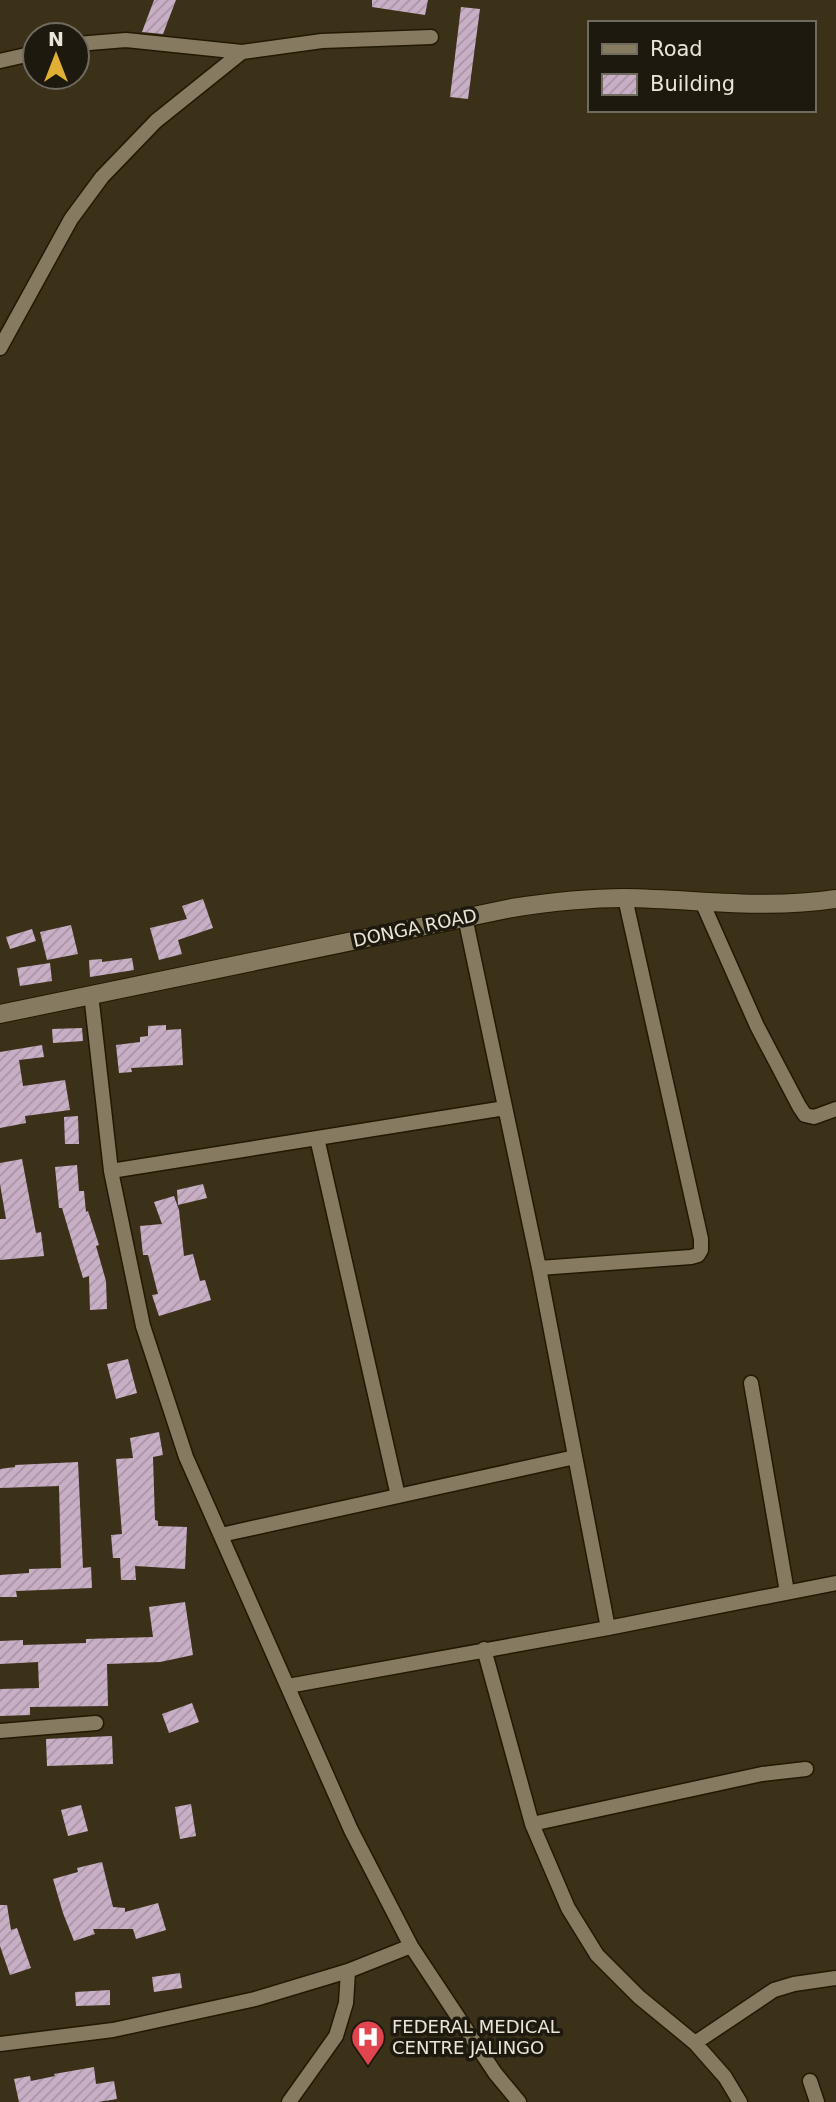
<svg xmlns="http://www.w3.org/2000/svg" width="836" height="2102" font-family="'DejaVu Sans',sans-serif">
	<style>
		.building { fill: url(#building-hatch) }
		.lines { fill: none; stroke-linecap: round; stroke-linejoin: round }
		.minor-casing { stroke: #221903; stroke-width: 17 }
		.tertiary-casing { stroke: #221903; stroke-width: 20 }
		.minor { stroke: #867b61; stroke-width: 14 }
		.tertiary { stroke: #867b61; stroke-width: 18 }
		.labels { text-anchor: middle; stroke-width: 7; stroke-linejoin: round; paint-order: stroke }
		.street-label { font-size: 18px; fill: #ebe5d7; stroke: #1e190f }
		.poi-label { font-size: 18px; fill: #ebe5d7; stroke: #1e190f; text-anchor: start }
	</style>
	<defs>
		<pattern id="building-hatch" width="6" height="6" patternUnits="userSpaceOnUse" patternTransform="scale(1.75)"><rect width="6" height="6" fill="#c8afc6"/><path d="M-1 1l2-2M0 6l6-6M5 7l2-2" fill="none" stroke="#a894a4"/></pattern>
	</defs>
	<rect width="100%" height="100%" fill="#3b3119"/>
	<path class="building" d="M154 0H176L163 34 142 32Z
		M372 0H428L425 15 372 7Z
		M461 7 480 9 468 99 450 97Z
		M203 899 213 928 178 940 182 954 159 960 150 928 187 919 182 906Z
		M71 925 78 954 47 960 40 932Z
		M32 929 36 941 10 949 6 937Z
		M132 958 134 970 90 977 89 960 102 959V962Z
		M50 963 52 981 20 986 17 968Z
		M166 1025V1030L181 1029 183 1065 131 1068 132 1072 119 1073 116 1045 140 1042V1037L148 1036V1026Z
		M82 1028 83 1041 53 1043 52 1029Z
		M42 1045 44 1057 19 1060 23 1086 65 1080 70 1110 25 1116 26 1123 0 1128V1052Z
		M78 1116 79 1144H65L64 1117Z
		M22 1159 36 1233 41 1232 44 1256 0 1260V1219H6L0 1184V1163Z
		M77 1165 79 1191H84L86 1212 88 1211 99 1245 96 1246 106 1281 107 1309 90 1310 89 1276 83 1278 62 1208H59L55 1167Z
		M203 1184 207 1198 178 1205 177 1190Z
		M174 1196 179 1210 184 1256 193 1254 200 1281 205 1280 211 1300 159 1316 152 1295 158 1294 148 1255H143L140 1226 162 1224 154 1202Z
		M128 1359 137 1393 116 1399 107 1364Z
		M159 1432 163 1455 153 1457 155 1520 158 1521V1526L187 1527 185 1569 135 1566 136 1580H121L120 1558H113L111 1535 122 1534 116 1459 133 1458 130 1438Z
		M78 1462 83 1568 91 1567 92 1588 16 1591 17 1597H0V1575L29 1573V1569L61 1568 59 1486 0 1488V1469L15 1467V1465Z
		M185 1602 193 1655 160 1662 107 1664 108 1706 30 1707V1715L0 1716V1689L39 1688 38 1662 0 1664V1641L23 1640V1645L86 1643V1639L153 1637 149 1607Z
		M192 1703 199 1722 169 1733 162 1714Z
		M112 1736 113 1764 47 1766 46 1739Z
		M191 1804 196 1836 180 1839 175 1807Z
		M81 1805 88 1831 68 1836 61 1810Z
		M102 1862 113 1907 125 1908V1912L158 1903 166 1930 136 1939 133 1929H93L95 1934 74 1941 63 1913 53 1879 78 1872 77 1868Z
		M0 1905H7L11 1930 17 1928 31 1968 10 1975 0 1946Z
		M180 1973 182 1988 154 1992 152 1977Z
		M110 1990V2005L76 2006 75 1992Z
		M94 2067 96 2084 114 2081 117 2099 98 2102H19L14 2079 30 2076 31 2081 55 2076 54 2074Z"/>
	<g class="lines">
		<g class="minor-casing">
			<path id="minor" d="M77 44 126 40 242 52
				M0 61 35 53
				M0 348 71 219 102 177 156 121 242 52 322 41 431 37
				M702 902 757 1026 799 1106 805 1115 814 1117 836 1109
				M465 917 539 1268 608 1628
				M91 994 111 1171 143 1326 186 1457 351 1830 411 1946 495 2073 519 2102
				M317 1138 398 1496
				M111 1171 505 1108
				M539 1268 691 1257 698 1255 701 1250V1239L625 898
				M751 1383 787 1592
				M221 1535 575 1457
				M484 1649 532 1824 568 1908 597 1955 639 1997 695 2043 725 2077 740 2102
				M288 1686 608 1628 836 1583
				M0 1731 96 1723
				M532 1824 762 1774 806 1769
				M695 2043 774 1990 794 1984 836 1978
				M0 2044 113 2030 255 1999 348 1971 411 1946
				M810 2081 817 2102
				M289 2102 336 2036 346 2003 348 1971"/>
		</g>
		<g class="tertiary-casing">
			<path id="tertiary" d="M0 1014 512 908C550 902 587 898 625 898 697 899 764 910 836 899"/>
		</g>
		<use href="#minor" class="minor"/>
		<use href="#tertiary" class="tertiary"/>
	</g>
	<defs>
		<g id="hospital-pin" transform="scale(1.75)"><path d="M0 17L-7.5 6A9.5 9.5 0 1 1 7.5 6Z" fill="#e0444e" stroke="#1e190f"/><path d="M-5-5h3v3.5h4V-5h3V5h-3V1.5h-4V5h-3Z" fill="#fff"/></g>
	</defs>
	<g fill-rule="evenodd">
		<use href="#hospital-pin" x="368" y="2037"/>
	</g>
	<g class="labels">
		<g class="street-label">
			<text transform="translate(415 928) rotate(-12)" y="6">DONGA ROAD</text>
		</g>
		<g class="poi-label">
			<text x="392" y="2033">FEDERAL MEDICAL<tspan x="392" dy="21">CENTRE JALINGO</tspan></text>
		</g>
	</g>
	<rect x="588" y="21" width="228" height="91" fill="#1e190f" stroke="#706b5f" stroke-width="2"/>
	<rect x="602" y="44" width="35" height="10" fill="#867b61" stroke="#706b5f" stroke-width="2"/>
	<text x="650" y="56" font-size="21" fill="#ebe5d7">Road</text>
	<rect x="602" y="74" width="35" height="21" fill="url(#building-hatch)" stroke="#706b5f" stroke-width="2"/>
	<text x="650" y="91" font-size="21" fill="#ebe5d7">Building</text>
	<g transform="translate(56 56)"><circle r="33" fill="#1e190f" stroke="#706b5f" stroke-width="2"/>
	<path d="M0-5L12 26L0 18L-12 26Z" fill="#e1af34"/>
	<text y="-10" font-size="19" font-weight="bold" text-anchor="middle" fill="#ebe5d7">N</text>
	</g>
</svg>
